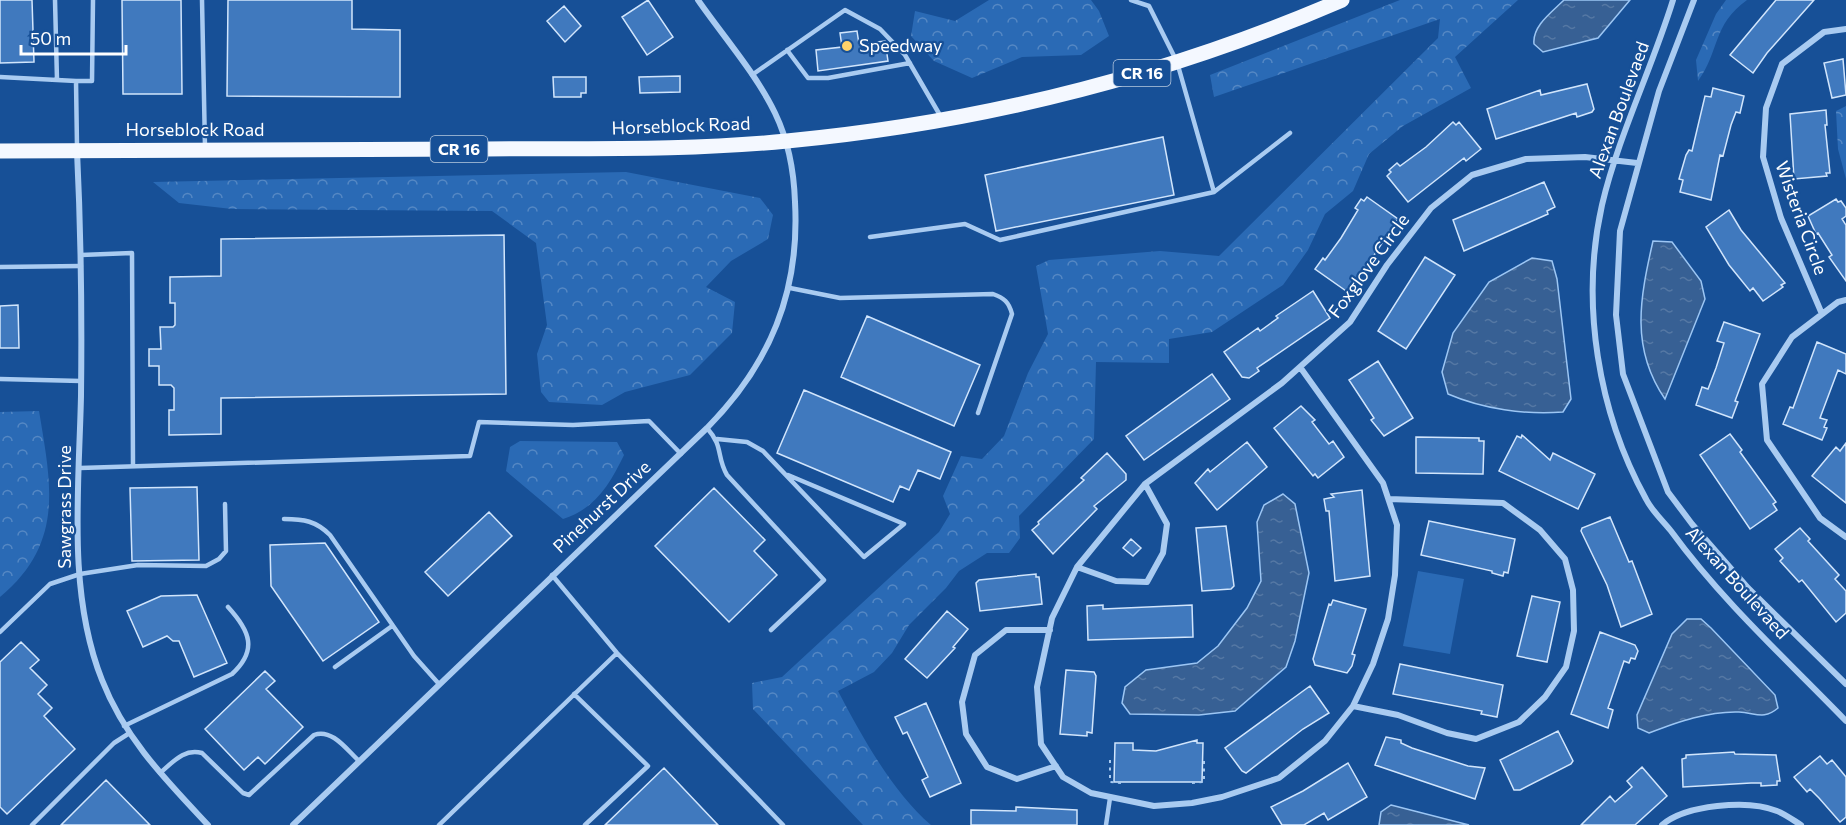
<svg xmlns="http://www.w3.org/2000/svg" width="1846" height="825" font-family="Commissioner,sans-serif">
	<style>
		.green { fill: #2a6ab5 }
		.forest { fill: url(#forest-crowns) }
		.water { fill: url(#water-ripples); stroke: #9cc6f4; stroke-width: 1.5 }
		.building { fill: #4079be; stroke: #d1e5fc; stroke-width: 1.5 }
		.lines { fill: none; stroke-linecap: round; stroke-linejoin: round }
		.path { stroke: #a9cbf1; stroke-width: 2; stroke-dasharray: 3 4.5; stroke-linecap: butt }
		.lane { stroke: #a9cbf1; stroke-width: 4.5 }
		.street { stroke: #a9cbf1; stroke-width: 6 }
		.primary { stroke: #f4f8ff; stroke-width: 15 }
		.poi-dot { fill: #ffd26a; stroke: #175097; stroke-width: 2 }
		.labels { text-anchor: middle; stroke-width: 4.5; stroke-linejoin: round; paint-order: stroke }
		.shield { fill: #175097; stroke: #b9cae0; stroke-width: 1.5 }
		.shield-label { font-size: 16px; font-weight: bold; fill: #fff }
		.poi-label { font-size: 18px; fill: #fff; stroke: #175097; text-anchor: start }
		.street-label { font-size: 18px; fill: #fff; stroke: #175097 }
	</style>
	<defs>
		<pattern id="forest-crowns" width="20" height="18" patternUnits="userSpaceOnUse" patternTransform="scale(1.5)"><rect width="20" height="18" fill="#2a6ab5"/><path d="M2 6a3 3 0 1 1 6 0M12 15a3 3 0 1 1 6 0" fill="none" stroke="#5588c4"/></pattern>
		<pattern id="water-ripples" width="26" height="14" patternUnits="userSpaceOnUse" patternTransform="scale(1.5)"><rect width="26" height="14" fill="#376094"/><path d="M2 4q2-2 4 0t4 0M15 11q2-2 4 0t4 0" fill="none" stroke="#5578a4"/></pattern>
	</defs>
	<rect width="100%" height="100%" fill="#175097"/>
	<path class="green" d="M1418 571 1464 579 1450 654 1403 646Z"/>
	<path class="forest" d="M989 0H1091L1099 11 1109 36 1081 55 1022 57 972 78 934 61 911 36 915 11 955 21Z
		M1400 0H1518L1455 57 1471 88 1403 126 1369 154 1353 191 1325 214 1308 250 1283 285 1212 332 1169 339V363L1096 362 1094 439 1019 516 1020 538 1009 553H987L959 571 946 588 909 625 892 653 874 672 838 691C861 735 893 793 931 825H863L753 709 752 683 782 677 939 532 950 514 943 496 961 456 982 459 1004 436 1028 373 1048 334 1036 266 1049 260 1160 251 1219 256 1438 38 1440 19 1214 97 1210 75Z
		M1726 0H1747C1712 25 1720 51 1698 81L1696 60 1716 14Z
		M1846 106V179L1838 149 1836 111Z
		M626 172 760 198 773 215 768 239 731 261 706 287 735 302 732 333 690 375 625 392 602 405 549 402 541 392 537 354 547 325 536 243 492 211 232 209 179 203 153 182Z
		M39 411C51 484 65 543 0 597V412Z
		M520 441 617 442 624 455C610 484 595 509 563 519L506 471 510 447Z"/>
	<path class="water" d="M1564 0H1630L1598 38 1543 52 1534 44C1532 26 1552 12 1564 0Z
		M1653 241 1672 242 1701 281 1705 299 1665 399C1630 348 1640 298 1653 241Z
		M1532 258 1552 261 1557 279 1571 399 1563 412C1525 415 1483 409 1448 394L1442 372 1453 333 1489 282Z
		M1283 494 1295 504 1309 573 1295 641 1286 667 1235 711 1199 715 1130 714 1122 703 1125 687 1146 670 1197 663 1218 646 1247 608 1261 581 1257 522 1264 505Z
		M1687 619H1701L1711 628 1775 695 1778 708C1764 720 1756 713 1739 712 1708 711 1678 722 1649 733L1638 728 1637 715 1672 634Z
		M1391 805 1469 825H1379L1381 812Z"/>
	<path class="building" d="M0 0H32L34 62 0 63Z
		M122 0H181L182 94H123Z
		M228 0H352V29L400 30V97L227 96Z
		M648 0 673 37 647 55 622 17Z
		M1776 0H1814L1767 53 1753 73 1730 55Z
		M564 6 581 26 565 42 547 21Z
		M857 31 859 44 885 41 888 61 818 71 816 50 842 47 840 33Z
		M1843 59 1846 95 1832 98 1824 63Z
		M680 76V92L640 93 639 77Z
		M553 77H586V93H581V97H554Z
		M1587 84 1594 109 1592 112 1577 117 1576 113 1496 139 1487 109 1540 90 1541 95Z
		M1713 88 1744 96 1740 113 1736 112 1731 125 1723 156 1720 155 1711 200 1680 192 1683 180 1679 179 1686 155 1689 150 1692 151 1705 96 1711 97Z
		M1826 110 1827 125H1825L1830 173H1826L1827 176 1794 179 1790 114Z
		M1453 122 1456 125 1459 122 1481 149 1466 161 1464 158 1408 202 1387 176 1391 172 1389 170 1397 163 1400 166 1426 147Z
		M1163 137 1174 195 996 231 985 175Z
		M1544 182 1555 207 1547 211 1548 214 1464 251 1453 220Z
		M1367 197 1398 219 1349 293 1315 269 1323 258 1325 260 1341 238 1358 210 1355 208 1361 199 1364 201Z
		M1836 199 1838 202 1841 201 1846 208V216L1842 219 1846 225V281L1829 257 1832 255 1818 233 1816 234 1808 216Z
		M1729 210 1741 230 1785 283 1781 285 1783 287 1763 301 1753 288 1750 291 1729 265 1706 227Z
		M504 235 506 394 221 398V434L169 435V410H174V388L171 385H159V366H149V349H161L160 327H173L175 325V303H170V277L221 276V239Z
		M1425 257 1455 275 1406 349 1378 331Z
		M1313 291 1330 318 1257 368 1259 371 1249 378 1242 377 1224 352 1258 328 1260 331 1278 318 1276 316Z
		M18 305 19 348H0V306Z
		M867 316 980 365 954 426 841 377Z
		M1724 322 1760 334 1735 401 1738 402 1732 418 1696 405 1702 387 1708 389 1716 368 1724 343 1717 341Z
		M1817 342 1846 354V374L1838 370 1820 418 1827 420 1824 427 1827 428 1822 440 1783 424 1790 407 1793 408Z
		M1378 361 1413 418 1384 436 1371 420 1374 418 1349 380Z
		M1212 374 1230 399 1144 460 1126 436Z
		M804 390 951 452 940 479 918 470 909 490 900 486 893 502 777 453Z
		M1301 406 1315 420 1312 422 1329 444 1333 441 1344 457 1318 478 1315 474 1313 476 1274 428Z
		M1730 434 1742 450 1740 452 1776 502 1773 504 1777 510 1750 529 1700 455Z
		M1522 435 1550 460 1553 453 1595 474 1578 509 1499 471 1517 436 1521 438Z
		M1416 437 1479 438V441H1484L1483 474 1416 473Z
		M1247 442 1267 467 1217 510 1195 483 1208 469 1210 472Z
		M1846 443V503L1812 476 1836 447 1840 451Z
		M1107 453 1126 474V480L1094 506 1097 509 1053 554 1032 530 1039 524 1038 522 1084 480 1081 478Z
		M197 487 199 560 132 561 130 488Z
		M714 488 765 540 754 551 777 575 729 622 655 546Z
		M1362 490 1370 576 1335 581 1329 511H1326L1324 499 1334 497 1331 494Z
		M489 512 512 536 448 596 425 572Z
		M1610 517 1629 562 1632 561 1652 614 1621 627 1607 585 1581 531 1582 528Z
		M1429 521 1515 539 1508 573 1504 572 1503 576 1492 573V571L1421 555Z
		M1226 526 1234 586 1231 589 1202 591 1196 528Z
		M1800 528 1810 539 1808 541 1839 575 1835 579 1846 591V613L1836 622 1802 580 1799 582 1780 561 1783 558 1775 549Z
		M1131 539 1141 548 1133 556 1123 548Z
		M325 543 379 622 323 661 271 586 270 545Z
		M1036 574V577H1039L1042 604 980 611 976 583 979 580Z
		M197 595 227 663 194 677 179 641H173L167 636 143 647 127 611 161 596Z
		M1532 596 1560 602 1547 662 1517 656Z
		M1333 600 1366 609 1352 654 1355 655 1352 666 1347 673 1315 665 1313 659 1329 604 1331 605Z
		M1103 605V609L1192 605 1193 637 1088 640 1087 606Z
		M947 611 968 629 953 647 955 648 927 678 905 659Z
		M1600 632 1635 645 1638 651 1635 659 1631 658 1629 663 1624 661 1608 708 1613 710 1608 728 1571 714Z
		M21 642 39 660 30 668 47 685 38 694 52 708 44 716 75 749 7 814 0 807V662Z
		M1400 664 1503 685 1497 717 1481 714 1482 711 1393 694Z
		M1066 670 1094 672 1096 676 1092 733 1087 732V736L1060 734Z
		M265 671 275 681 266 689 303 727 265 764 258 757 244 770 205 729Z
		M1310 686 1329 713 1303 729 1246 773 1242 771 1225 748Z
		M926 703 961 783 930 797 922 780 928 777 907 732 903 734 895 717Z
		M1558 731 1573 761 1571 764 1520 790H1514L1500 760Z
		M1386 737 1401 740V743L1412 748 1468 766 1485 768 1475 799 1375 765Z
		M1197 740V743H1203L1202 782H1114L1115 743H1133V750L1156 751Z
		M1734 752 1735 754 1776 755 1780 781H1777V785L1761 786V783H1751L1683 787 1682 759 1686 758V755Z
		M1820 756 1827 764 1832 760 1846 777V817L1840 822 1819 798 1810 789 1807 792 1794 777Z
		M1348 763 1367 797 1328 820 1324 813 1304 825H1282L1271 807 1303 791Z
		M1642 767 1667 796 1635 825H1581L1610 796 1615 802 1632 787 1627 781Z
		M664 768 718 825H605Z
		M106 780 150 825H61Z
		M1016 807 1077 810V825H971V810L1016 811Z"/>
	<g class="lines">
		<path class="path" d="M1110 760V782L1121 783
			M1192 783 1204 782V758"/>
		<path class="lane" d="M55 0 57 80
			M202 0 205 147
			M1131 0 1149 6 1177 62 1214 192
			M787 50 808 78H828L910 63
			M752 75 845 10 880 29 905 55 941 117
			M0 77 76 81 77 147
			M76 81H92L93 0
			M870 237 965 224 1000 240 1214 192 1290 133
			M81 255 132 253 133 465
			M0 267 81 266
			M790 288 840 298 993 294C1004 298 1009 302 1012 314L978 413
			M0 379 81 381
			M707 428C724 447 716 456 727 475L824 580 771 630
			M717 439 747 442 763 451 864 557 904 524 788 475
			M80 468 470 456 479 422 573 425 649 421 681 454
			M284 519C304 519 316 521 330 535L414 656 439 684
			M552 575 617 653 783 825
			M0 632 50 584 80 574 138 565 206 566 219 559 226 551 225 504
			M335 667 392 626
			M574 694 648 766 585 825
			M124 726 232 674C258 650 250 631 228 607
			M160 773C173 762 184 748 202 753L243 793 249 795 314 735C332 728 347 750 359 761
			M32 825 114 743 128 734
			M439 825 617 653
			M1106 825 1110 798"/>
		<path class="street" d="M1673 0C1652 68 1618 137 1602 205 1580 303 1598 412 1646 499 1652 511 1663 521 1671 531 1722 601 1786 659 1846 721
			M1694 0 1659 91 1620 231 1616 315 1623 374 1668 492 1692 524 1748 588 1846 684
			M77 151C81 233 82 315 81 396 79 489 67 592 102 680 125 739 166 780 208 825
			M1846 300 1838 302 1792 337 1762 384 1767 440 1820 518 1846 537
			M1822 314 1781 218 1763 157 1766 108 1782 64 1824 32 1846 29
			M1300 367 1383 483 1397 525 1395 575 1388 619 1373 664 1353 706 1325 741 1279 778 1222 797 1192 803 1154 806 1091 793 1063 777 1041 744 1037 687 1052 618 1077 567 1145 484 1282 383 1350 322 1387 265 1431 208 1472 175 1526 159 1585 157 1637 163
			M1077 567 1116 581 1147 582 1163 553 1167 524 1145 484
			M1050 630H1006L975 655 962 702 966 734 987 767 1017 779 1056 766
			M1353 706 1398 715 1447 733 1476 739 1519 722 1545 697 1566 667 1574 631 1573 590 1565 559 1540 530 1503 503 1389 499
			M293 825 707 428C770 364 800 292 795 202 794 172 788 140 775 113 757 75 723 36 698 0
			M1662 825C1685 805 1748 799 1777 811 1785 814 1793 820 1801 825"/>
		<path class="primary" d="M0 151C160 149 320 149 479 149 582 148 685 151 787 141 978 123 1166 76 1342 0"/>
	</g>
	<circle class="poi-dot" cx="847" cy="46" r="6"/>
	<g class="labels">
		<g class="shield">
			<rect x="1113.5" y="60" width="57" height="26" rx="4.5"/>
			<rect x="430.5" y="136" width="57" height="26" rx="4.5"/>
		</g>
		<g class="shield-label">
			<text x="1142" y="79">CR 16</text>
			<text x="459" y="155">CR 16</text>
		</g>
		<g class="poi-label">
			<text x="859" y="52">Speedway</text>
		</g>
		<g class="street-label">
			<text transform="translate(1619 110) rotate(-70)" y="6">Alexan Boulevaed</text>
			<text transform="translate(681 126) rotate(-2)" y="6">Horseblock Road</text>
			<text x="195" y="136">Horseblock Road</text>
			<text transform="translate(1801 218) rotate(70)" y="6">Wisteria Circle</text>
			<text transform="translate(1369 266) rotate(-54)" y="6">Foxglove Circle</text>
			<text transform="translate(65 507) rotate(-90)" y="6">Sawgrass Drive</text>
			<text transform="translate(602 507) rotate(-43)" y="6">Pinehurst Drive</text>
			<text transform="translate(1737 583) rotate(48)" y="6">Alexan Boulevaed</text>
		</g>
	</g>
	<path d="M21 45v9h105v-9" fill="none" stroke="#ffffff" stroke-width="3"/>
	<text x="30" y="45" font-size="18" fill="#ffffff" stroke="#175097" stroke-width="4.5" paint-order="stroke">50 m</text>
</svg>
